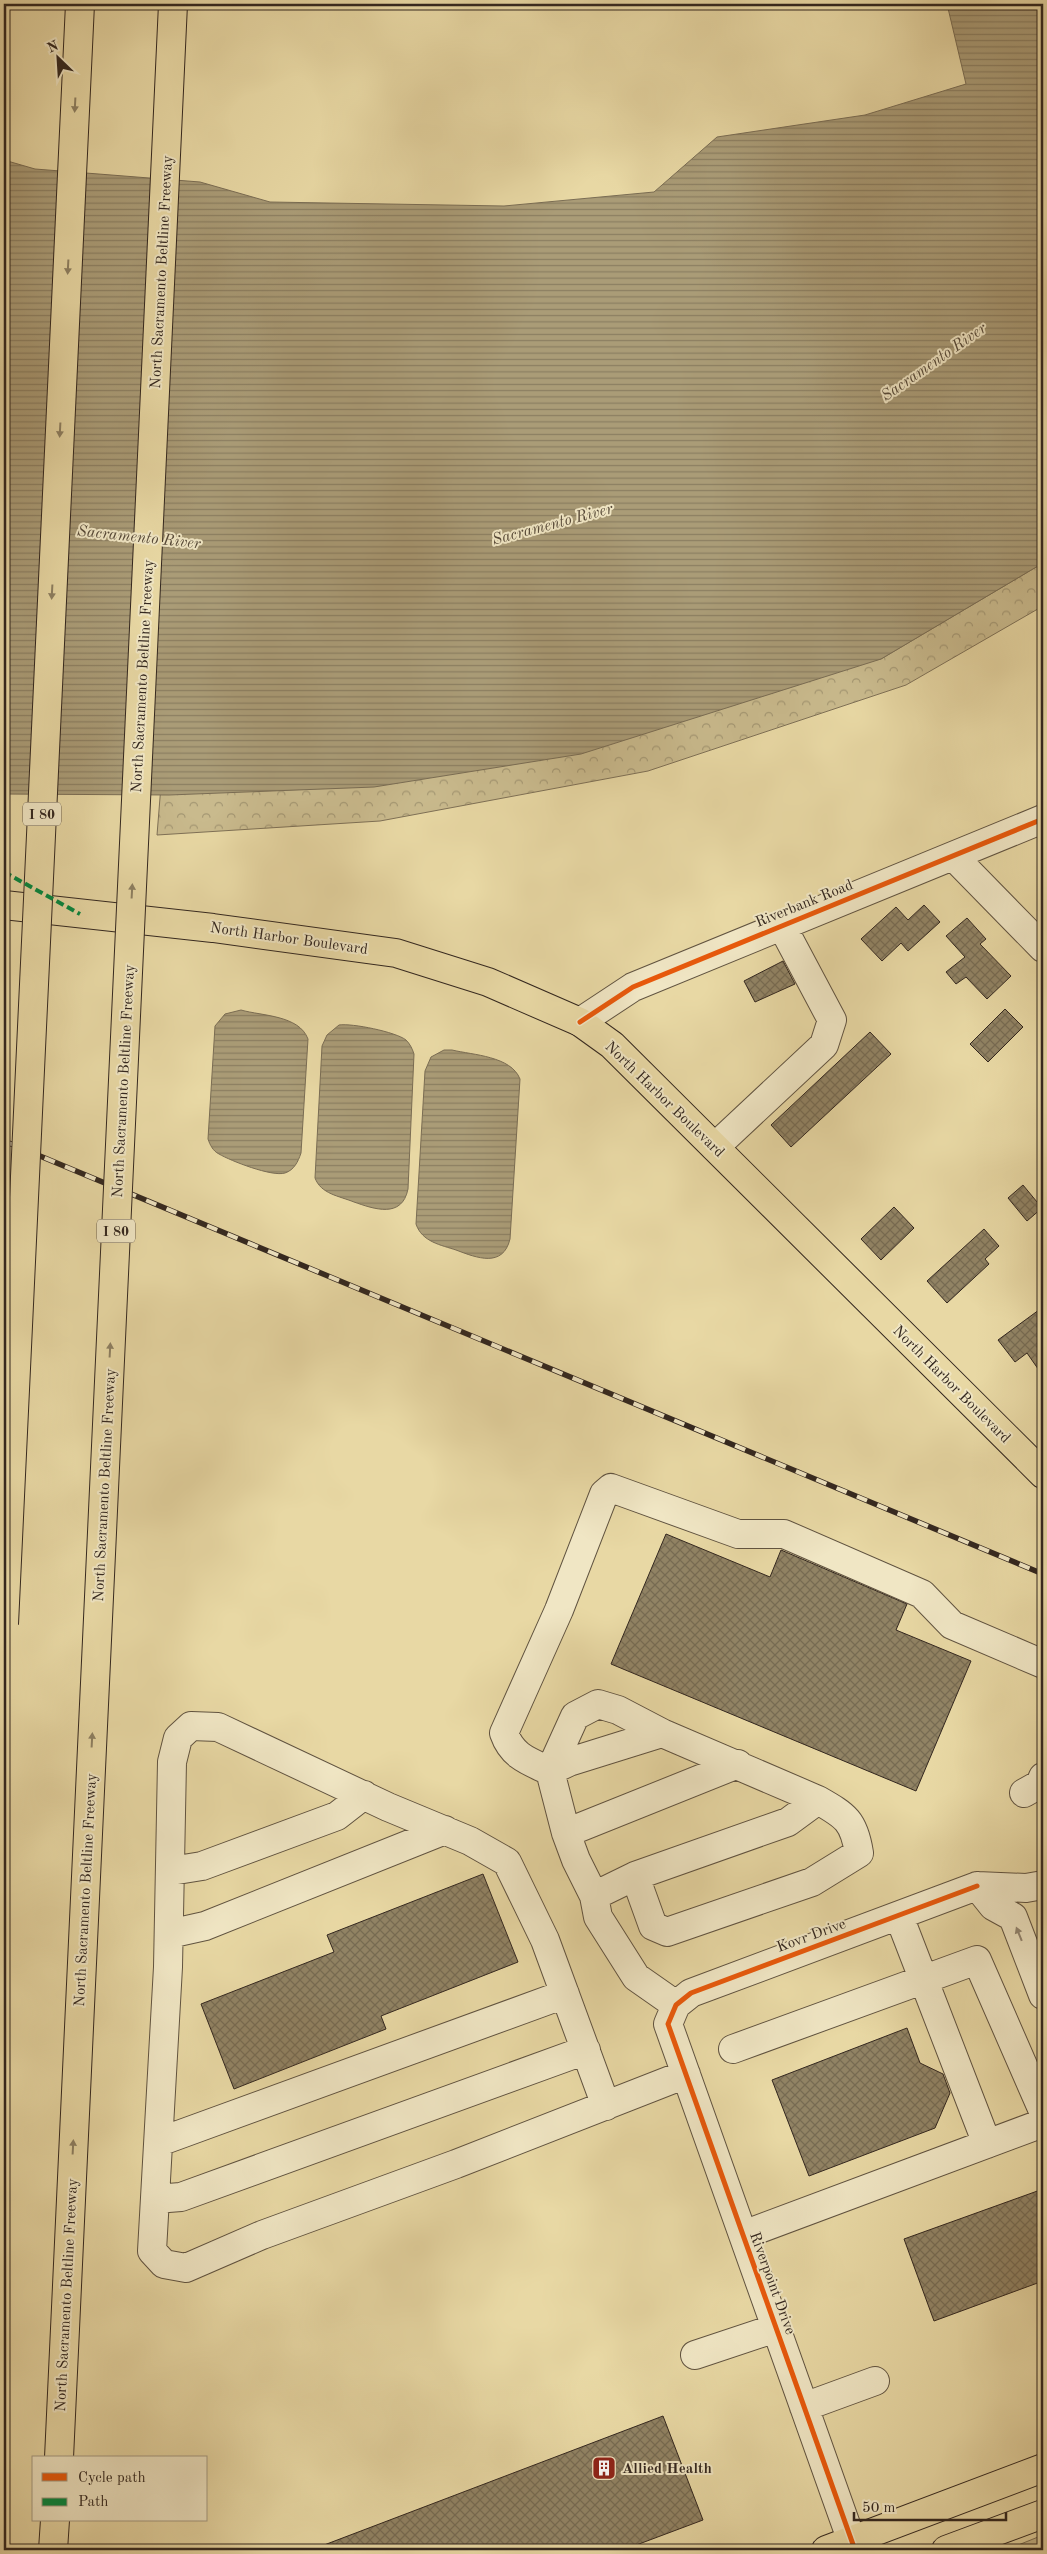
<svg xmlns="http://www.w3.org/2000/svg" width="1047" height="2554" font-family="'Old Standard TT',serif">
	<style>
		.green { fill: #c9ba8d; stroke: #7e7056 }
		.forest { fill: url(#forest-crowns); stroke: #7e7056 }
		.water { fill: url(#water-rules); stroke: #7a6d54 }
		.building { fill: url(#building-cross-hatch); stroke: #33271f }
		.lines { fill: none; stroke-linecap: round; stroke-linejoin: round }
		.minor-casing { stroke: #605340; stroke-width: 30 }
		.major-casing { stroke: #33271f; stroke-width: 30 }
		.highway-casing { stroke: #33271f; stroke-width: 30 }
		.minor { stroke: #f0e6c4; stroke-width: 28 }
		.major { stroke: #e8d8a4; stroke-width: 28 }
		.highway { stroke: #e8d8a4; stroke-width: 28 }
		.rail-casing { stroke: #33271f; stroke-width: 5.5 }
		.rail { stroke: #f0e6c4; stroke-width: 4; stroke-dasharray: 11; stroke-linecap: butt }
		.highway-bridge-casing { stroke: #33271f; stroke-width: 30; stroke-linecap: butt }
		.highway-bridge { stroke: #e8d8a4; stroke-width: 28 }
		.quiet { stroke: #00873e; stroke-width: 4; stroke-dasharray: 8 4; stroke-linecap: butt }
		.cycleway-casing { stroke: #f0e6c4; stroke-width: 8 }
		.cycleway { stroke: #e8590c; stroke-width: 5 }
		.oneway { fill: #8e8062 }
		.oneway2 { fill: #928672 }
		.labels { text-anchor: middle; stroke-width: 4; stroke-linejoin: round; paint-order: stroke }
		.shield { fill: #f0e6c4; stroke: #6c6050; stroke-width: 1 }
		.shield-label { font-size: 14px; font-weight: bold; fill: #33271f }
		.street-label { font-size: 15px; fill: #33271f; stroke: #f0e6c4 }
		.poi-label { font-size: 15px; font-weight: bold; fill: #33271f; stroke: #f0e6c4; text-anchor: start }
		.water-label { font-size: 16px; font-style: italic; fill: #574a39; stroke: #f0e6c4 }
	</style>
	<defs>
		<pattern id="forest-crowns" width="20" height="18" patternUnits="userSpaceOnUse" patternTransform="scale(1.25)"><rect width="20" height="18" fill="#c9ba8d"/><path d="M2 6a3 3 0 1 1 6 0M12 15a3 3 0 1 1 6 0" fill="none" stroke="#a49773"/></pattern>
		<pattern id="water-rules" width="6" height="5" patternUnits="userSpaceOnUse" patternTransform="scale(1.25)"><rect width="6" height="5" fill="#aa9c77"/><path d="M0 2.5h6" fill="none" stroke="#8b7f61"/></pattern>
		<pattern id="building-cross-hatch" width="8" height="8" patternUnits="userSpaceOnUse" patternTransform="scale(1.25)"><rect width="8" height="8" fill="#918364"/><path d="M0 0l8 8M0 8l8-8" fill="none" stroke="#776b52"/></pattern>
	</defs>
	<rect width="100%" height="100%" fill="#e8d8a4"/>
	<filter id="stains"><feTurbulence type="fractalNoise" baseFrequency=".004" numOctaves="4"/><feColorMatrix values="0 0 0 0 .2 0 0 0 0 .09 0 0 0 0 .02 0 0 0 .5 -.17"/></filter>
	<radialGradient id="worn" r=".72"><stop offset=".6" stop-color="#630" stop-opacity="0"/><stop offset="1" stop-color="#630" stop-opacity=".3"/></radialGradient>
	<path class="green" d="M1043 2535V2550H1006Z"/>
	<path class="forest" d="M1043 563V606L906 685 648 771 380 821 157 835 162 773 881 659Z"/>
	<path class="water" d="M947 4H1043V563L881 659 581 754 374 787 169 795 4 794V160L35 169 200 182 270 202 504 206 654 192 717 137 865 115 966 84Z
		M241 1010C262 1016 299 1015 308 1039L301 1153C298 1162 294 1170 285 1173 272 1177 231 1161 219 1154 213 1151 210 1145 208 1139L215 1026 225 1014Z
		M339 1025C352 1023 396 1032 406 1040 410 1044 412 1048 414 1054L408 1189C402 1219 374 1209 354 1202 339 1196 321 1194 315 1178L322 1046 327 1035Z
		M444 1050H452C473 1055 511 1056 520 1079L510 1239C503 1268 477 1258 456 1250 441 1245 422 1242 416 1224L425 1071 431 1057Z"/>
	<path class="building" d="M924 905 940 922 908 951 901 943 882 961 861 939 896 907 908 920Z
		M967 918 986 939 980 944 1011 976 987 999 966 977 956 984 946 972 965 957 946 936Z
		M783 961 795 984 755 1002 744 981Z
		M1005 1009 1023 1027 988 1062 970 1044Z
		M870 1032 891 1054 791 1147 771 1125Z
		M1023 1185 1042 1208 1027 1221 1008 1198Z
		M894 1207 914 1228 881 1260 861 1239Z
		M984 1229 999 1246 985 1259 989 1264 947 1303 927 1281Z
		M1043 1307V1376L1027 1353 1015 1362 998 1340Z
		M666 1534 770 1577 781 1550 907 1604 896 1630 971 1661 916 1791 611 1664Z
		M483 1874 518 1962 381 2016 386 2029 234 2089 201 2004 334 1952 327 1935Z
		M907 2028 920 2063 943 2074 950 2093 935 2128 809 2176 772 2080Z
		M1043 2189V2281L934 2321 904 2239Z
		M663 2416 703 2520 623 2550H311Z"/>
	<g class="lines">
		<g class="minor-casing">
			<path id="minor" d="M953 856 1043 948
				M580 1022 633 987 1043 819
				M715 1147 824 1045 832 1020 782 926
				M662 1733 618 1710 598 1704 575 1716 550 1771C528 1761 512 1756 504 1733L559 1610 604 1494 611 1488 738 1534H784L922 1594 952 1625 1043 1664
				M1024 1793 1040 1784 1043 1777
				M566 1833 738 1764
				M171 1871 202 1866 337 1816 364 1795
				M977 1886 993 1906 1013 1917 1043 1995
				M594 1896 635 1876 788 1822 818 1800C846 1816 854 1821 859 1853L812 1882 667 1932 653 1926 635 1876
				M899 1916 987 2144
				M169 1934 205 1926 445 1830
				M676 2005 636 1977 598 1917 594 1896 576 1860 566 1833 550 1771 569 1762 662 1733 818 1800
				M733 2049 977 1960 1043 2111
				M606 2106 545 1940 507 1862 470 1841 388 1807 218 1727 191 1726 178 1738 172 1762 168 1967 152 2251 164 2264 186 2268 262 2235 456 2164 686 2074
				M159 2142 565 1994
				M155 2199 181 2197 586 2050
				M743 2235 1043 2123
				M695 2355 776 2328
				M804 2407 875 2381
				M855 2550 668 2024 676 2005 691 1993 977 1886 1026 1888 1043 1885"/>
		</g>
		<g class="major-casing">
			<path id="major" d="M4 905 213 928 396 953 488 982 580 1022 612 1045 1043 1474
				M826 2550 1043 2468
				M946 2550 1043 2514"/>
		</g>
		<g class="highway-casing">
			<path id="highway" d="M53 2550 55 2520"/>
		</g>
		<use href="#minor" class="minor"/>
		<use href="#major" class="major"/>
		<use href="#highway" class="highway"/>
		<g class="rail-casing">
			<path id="rail" d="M4 1141 1043 1574"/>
		</g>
		<use href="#rail" class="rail"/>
		<g class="highway-bridge-casing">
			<path id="highway-bridge" d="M4 1624 80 4
				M59 2458 173 4"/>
		</g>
		<use href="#highway-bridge" class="highway-bridge"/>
		<path class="quiet" d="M4 872 80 914"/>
		<g class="cycleway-casing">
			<path id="cycleway" d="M580 1022 633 987 1043 819
				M855 2550 668 2024 676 2005 691 1993 977 1886"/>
		</g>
		<use href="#cycleway" class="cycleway"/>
	</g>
	<defs><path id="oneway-solid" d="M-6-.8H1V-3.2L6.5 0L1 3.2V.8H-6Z" transform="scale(1.25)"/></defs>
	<g class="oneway">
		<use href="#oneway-solid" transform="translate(75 105) rotate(93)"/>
		<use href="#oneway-solid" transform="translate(68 267) rotate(93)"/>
		<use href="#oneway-solid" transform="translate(60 430) rotate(93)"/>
		<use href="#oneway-solid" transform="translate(52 592) rotate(93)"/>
		<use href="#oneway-solid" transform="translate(132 891) rotate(-87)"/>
		<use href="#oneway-solid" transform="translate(110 1350) rotate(-87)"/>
		<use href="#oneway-solid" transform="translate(92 1740) rotate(-87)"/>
		<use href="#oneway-solid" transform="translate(73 2147) rotate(-87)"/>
	</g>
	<use class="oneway2" href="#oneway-solid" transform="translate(1019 1934) rotate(-112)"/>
	<defs>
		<g id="building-square" transform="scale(1.25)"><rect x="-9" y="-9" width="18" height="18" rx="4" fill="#8f2418" stroke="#f0e6c4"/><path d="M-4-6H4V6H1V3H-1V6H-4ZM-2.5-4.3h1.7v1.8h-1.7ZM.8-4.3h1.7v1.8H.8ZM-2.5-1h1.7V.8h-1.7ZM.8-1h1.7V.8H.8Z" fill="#fff"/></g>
	</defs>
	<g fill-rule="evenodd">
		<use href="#building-square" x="604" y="2468"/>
	</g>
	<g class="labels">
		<g class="shield">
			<rect x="23" y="802.5" width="38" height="23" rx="4"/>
			<rect x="97" y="1219.5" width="38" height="23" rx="4"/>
		</g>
		<g class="shield-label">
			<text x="42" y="819">I 80</text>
			<text x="116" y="1236">I 80</text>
		</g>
		<g class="street-label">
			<text transform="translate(161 272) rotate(-87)" y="5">North Sacramento Beltline Freeway</text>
			<text transform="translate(142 676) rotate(-87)" y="5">North Sacramento Beltline Freeway</text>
			<text transform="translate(804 903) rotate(-22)" y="5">Riverbank Road</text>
			<text transform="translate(289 938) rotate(8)" y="5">North Harbor Boulevard</text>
			<text transform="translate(123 1081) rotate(-87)" y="5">North Sacramento Beltline Freeway</text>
			<text transform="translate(665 1099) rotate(44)" y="5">North Harbor Boulevard</text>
			<text transform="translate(952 1384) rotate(45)" y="5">North Harbor Boulevard</text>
			<text transform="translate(104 1485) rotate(-87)" y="5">North Sacramento Beltline Freeway</text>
			<text transform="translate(85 1890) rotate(-87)" y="5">North Sacramento Beltline Freeway</text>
			<text transform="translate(811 1935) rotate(-20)" y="5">Kovr Drive</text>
			<text transform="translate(773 2283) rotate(70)" y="5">Riverpoint Drive</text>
			<text transform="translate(66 2295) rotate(-87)" y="5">North Sacramento Beltline Freeway</text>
		</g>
		<g class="poi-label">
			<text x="622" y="2473">Allied Health</text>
		</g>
		<g class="water-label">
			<text transform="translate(933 361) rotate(-35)" y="6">Sacramento River</text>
			<text transform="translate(552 523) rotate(-15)" y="6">Sacramento River</text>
			<text transform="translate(139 536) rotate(6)" y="6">Sacramento River</text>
		</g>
	</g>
	<rect width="1047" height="2554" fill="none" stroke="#e8d8a4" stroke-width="20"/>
	<rect x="5" y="5" width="1037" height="2544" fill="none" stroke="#33271f" stroke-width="2.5"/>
	<rect x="10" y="10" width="1027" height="2534" fill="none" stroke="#33271f"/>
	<rect x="32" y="2456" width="175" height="65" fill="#f0e6c4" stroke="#a49a82"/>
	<rect x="42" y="2473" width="25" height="8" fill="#e8590c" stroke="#a49a82"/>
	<text x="78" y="2482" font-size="15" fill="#33271f">Cycle path</text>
	<rect x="42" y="2498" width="25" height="8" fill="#00873e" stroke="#a49a82"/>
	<text x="78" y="2506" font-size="15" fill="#33271f">Path</text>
	<g transform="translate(58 58) rotate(335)" stroke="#f0e6c4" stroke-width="4" paint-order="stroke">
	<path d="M0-4L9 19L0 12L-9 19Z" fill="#33271f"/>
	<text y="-8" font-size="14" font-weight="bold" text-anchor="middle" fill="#33271f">N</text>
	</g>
	<path d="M854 2512v8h152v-8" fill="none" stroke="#33271f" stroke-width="2.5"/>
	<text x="862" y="2512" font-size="15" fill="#33271f" stroke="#f0e6c4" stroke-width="4" paint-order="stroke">50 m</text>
	<rect width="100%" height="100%" filter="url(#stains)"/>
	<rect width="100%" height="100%" fill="url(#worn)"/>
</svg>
